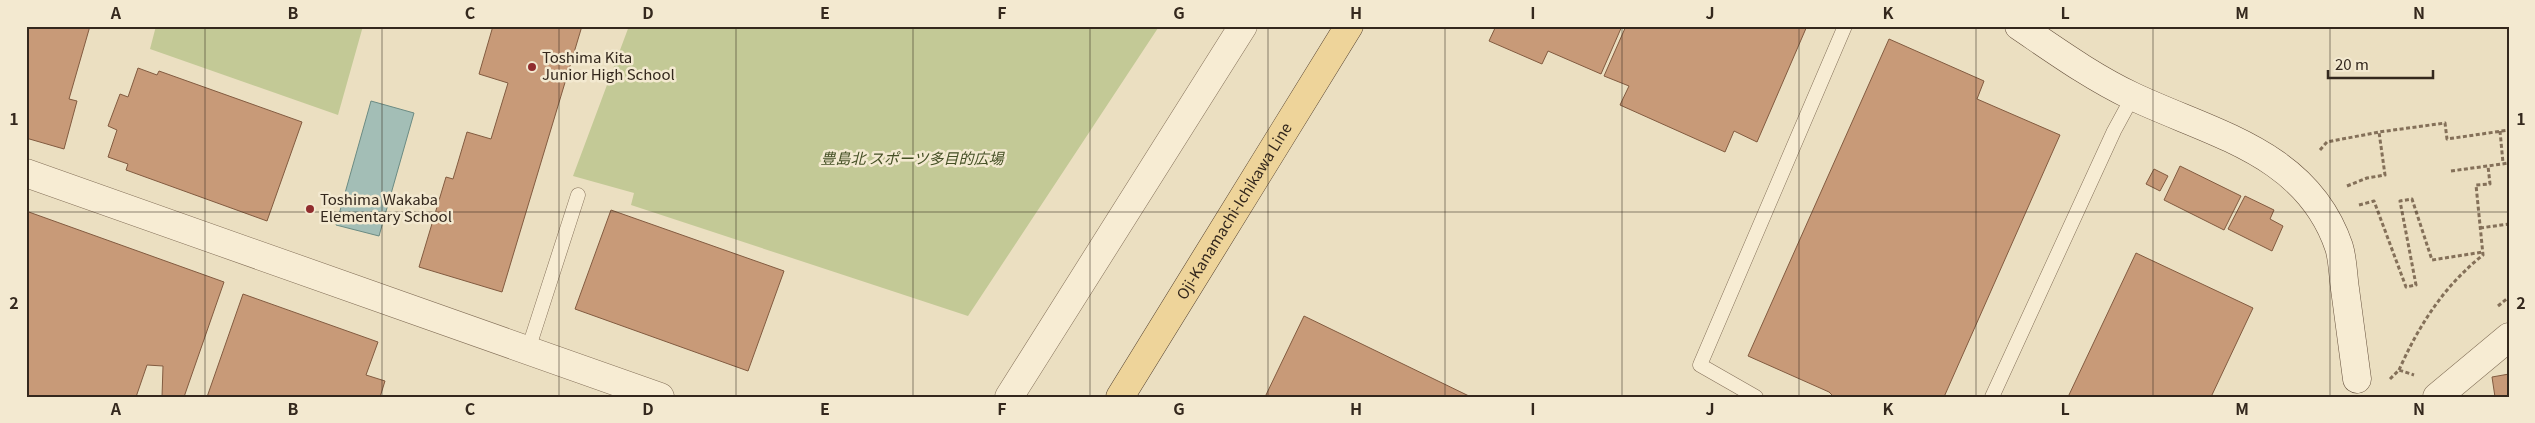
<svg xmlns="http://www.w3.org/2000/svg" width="2535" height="423" font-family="Georgia,'Noto Sans JP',serif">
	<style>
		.green { fill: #c3c996 }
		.water { fill: #a3beb6; stroke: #6b8b83 }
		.building { fill: #c89a78; stroke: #825b40 }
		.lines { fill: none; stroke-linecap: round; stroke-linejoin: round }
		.lane-casing { stroke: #847059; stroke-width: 15 }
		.street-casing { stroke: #847059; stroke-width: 29 }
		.secondary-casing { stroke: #66513d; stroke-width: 29 }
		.primary-casing { stroke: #523f2e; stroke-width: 29 }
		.path { stroke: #847059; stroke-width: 3; stroke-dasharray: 4 2.5; stroke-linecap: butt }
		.lane { stroke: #f7ecd3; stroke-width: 14 }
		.street { stroke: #f7ecd3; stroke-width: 28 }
		.secondary { stroke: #f7ecd3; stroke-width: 28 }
		.primary { stroke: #eed49a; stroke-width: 28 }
		.grid { fill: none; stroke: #34281d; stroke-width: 1; stroke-opacity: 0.55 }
		.poi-dot { fill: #902c2d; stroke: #f3e9d0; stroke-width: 2 }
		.labels { text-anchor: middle; stroke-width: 5; stroke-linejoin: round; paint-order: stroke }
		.poi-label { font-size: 15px; fill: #34281d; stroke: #f3e9d0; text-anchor: start }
		.park-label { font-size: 15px; font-style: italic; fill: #455025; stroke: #f3e9d0 }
		.street-label { font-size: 15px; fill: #34281d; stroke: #f3e9d0 }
		.neatline { fill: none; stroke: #34281d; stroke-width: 2 }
		.grid-label { font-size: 16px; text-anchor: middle; font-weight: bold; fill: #34281d }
	</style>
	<rect width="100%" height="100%" fill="#ebdfc1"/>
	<path class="green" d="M156 26H363L338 115 150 49Z
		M629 26H1151L1158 28 968 316 631 205 634 193 573 176Z"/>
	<path class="water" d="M371 101 414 113 379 236 336 225Z"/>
	<path class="building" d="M26 26H90L69 99 77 101 64 149 26 138Z
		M493 26H582L502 292 419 267 446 177 453 179 467 132 491 139 508 83 479 74Z
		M1496 26H1622L1601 74 1548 51 1542 64 1489 41Z
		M1626 26H1807L1757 142 1734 131 1725 152 1620 105 1629 86 1604 76Z
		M1889 39 1984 81 1977 99 2060 135 1944 397H1834L1829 392 1748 356Z
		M138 68 157 75 159 71 302 122 267 221 126 170 128 164 108 157 117 130 108 126 120 94 128 97Z
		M2180 166 2241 196 2224 230 2164 200Z
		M2154 169 2168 176 2160 191 2146 184Z
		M2245 196 2274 210 2270 219 2283 226 2272 251 2228 229Z
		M611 210 784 271 748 371 575 309Z
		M26 211 224 282 184 397H162L163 366 147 365 136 397H26Z
		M2136 253 2253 308 2211 397H2068Z
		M243 294 378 342 366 375 385 381 380 397H207Z
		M1304 316 1471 397H1265Z
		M2509 374V397H2495L2492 377Z"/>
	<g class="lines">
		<g class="lane-casing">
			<path id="lane" d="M528 350 578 195
				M1756 397 1700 365 1845 26
				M1992 397 2114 131 2133 96"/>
		</g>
		<g class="street-casing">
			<path id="street" d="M26 173 660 397
				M1009 397 1243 26
				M2437 397 2509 337"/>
		</g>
		<g class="secondary-casing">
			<path id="secondary" d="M2019 26C2056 51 2092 77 2132 96 2212 134 2307 152 2339 247 2343 260 2343 276 2345 289 2349 319 2353 349 2357 379"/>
		</g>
		<g class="primary-casing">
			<g id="primary">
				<path id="s1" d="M1120 397 1349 26"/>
			</g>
		</g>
		<path class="path" d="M2500 131 2503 163
			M2320 150 2327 142 2379 132
			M2451 171 2509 163
			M2347 186 2367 178 2385 175 2379 132 2445 123 2447 139 2509 130
			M2359 205 2374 201 2406 287 2416 285 2400 201 2412 199 2432 260 2483 252
			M2480 228 2509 224
			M2498 306 2509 297
			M2399 370C2419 325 2444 286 2483 255L2476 185 2490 184 2488 166
			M2390 379 2399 370 2414 375"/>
		<use href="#lane" class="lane"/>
		<use href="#street" class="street"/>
		<use href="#secondary" class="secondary"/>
		<use href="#primary" class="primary"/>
	</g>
	<path class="grid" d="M205 26V397M382 26V397M559 26V397M736 26V397M913 26V397M1090 26V397M1268 26V397M1445 26V397M1622 26V397M1799 26V397M1976 26V397M2153 26V397M2330 26V397M26 212H2509"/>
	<g class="poi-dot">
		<circle cx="532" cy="67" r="5"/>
		<circle cx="310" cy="209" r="5"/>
	</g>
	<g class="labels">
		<g class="poi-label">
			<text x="542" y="63">Toshima Kita<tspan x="542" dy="17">Junior High School</tspan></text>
			<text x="320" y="205">Toshima Wakaba<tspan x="320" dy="17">Elementary School</tspan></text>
		</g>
		<g class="park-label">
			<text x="912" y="164">豊島北 スポーツ多目的広場</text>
		</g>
		<g class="street-label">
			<text dy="5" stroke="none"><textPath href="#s1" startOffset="218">Oji-Kanamachi-Ichikawa Line</textPath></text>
		</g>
	</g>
	<rect width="2535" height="423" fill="none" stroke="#f3e9d0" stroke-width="55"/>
	<path d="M2328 70v8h105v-8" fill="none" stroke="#34281d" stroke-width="2.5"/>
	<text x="2335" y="70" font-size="15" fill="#34281d" stroke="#f3e9d0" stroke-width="4" paint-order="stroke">20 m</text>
	<rect x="28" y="28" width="2480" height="368" class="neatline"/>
	<g class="grid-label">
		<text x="116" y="19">A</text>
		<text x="293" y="19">B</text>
		<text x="470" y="19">C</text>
		<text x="648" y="19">D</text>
		<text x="825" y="19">E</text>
		<text x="1002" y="19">F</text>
		<text x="1179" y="19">G</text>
		<text x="1356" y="19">H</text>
		<text x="1533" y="19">I</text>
		<text x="1710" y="19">J</text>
		<text x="1888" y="19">K</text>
		<text x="2065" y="19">L</text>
		<text x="2242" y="19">M</text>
		<text x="2419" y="19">N</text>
		<text x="14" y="125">1</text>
		<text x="2521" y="125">1</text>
		<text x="14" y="309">2</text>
		<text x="2521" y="309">2</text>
		<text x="116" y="415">A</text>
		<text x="293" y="415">B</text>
		<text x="470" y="415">C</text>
		<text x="648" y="415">D</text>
		<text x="825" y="415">E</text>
		<text x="1002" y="415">F</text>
		<text x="1179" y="415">G</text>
		<text x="1356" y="415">H</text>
		<text x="1533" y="415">I</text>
		<text x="1710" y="415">J</text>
		<text x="1888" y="415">K</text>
		<text x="2065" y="415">L</text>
		<text x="2242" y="415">M</text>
		<text x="2419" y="415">N</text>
	</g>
</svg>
